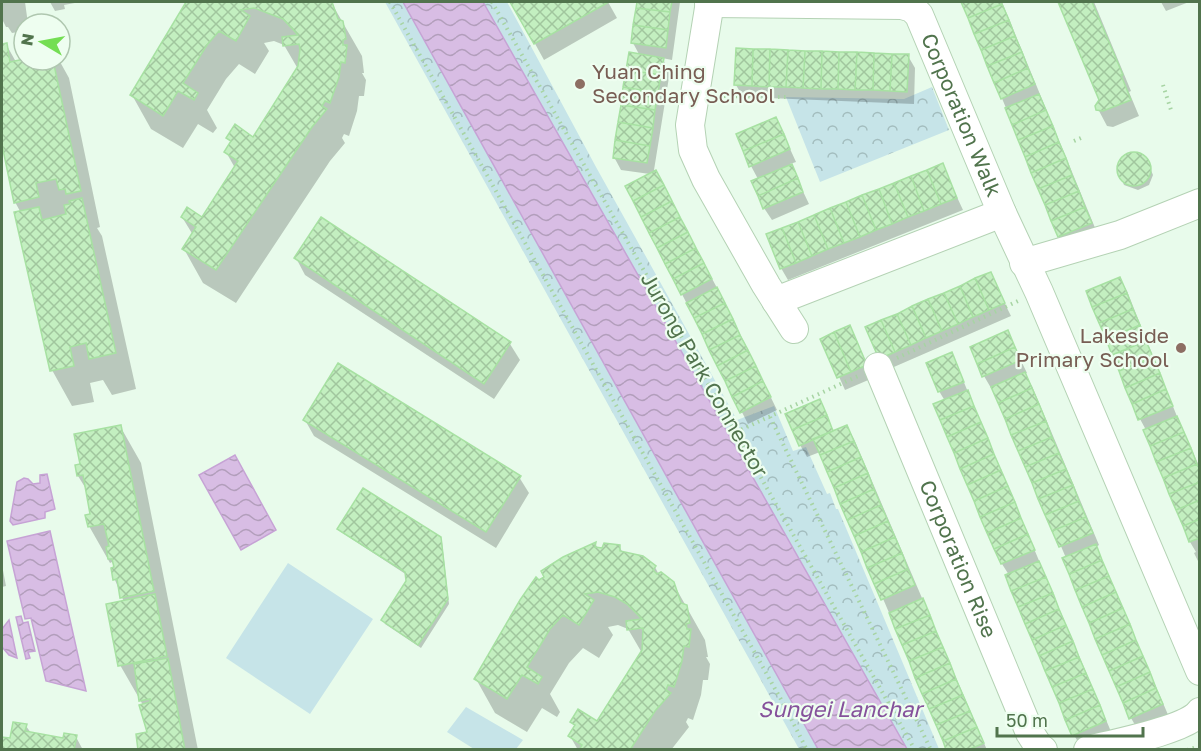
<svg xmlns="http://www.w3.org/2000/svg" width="1201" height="751" font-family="'Golos Text',sans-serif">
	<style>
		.grass { fill: #c6e4e8 }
		.park { fill: url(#park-crowns) }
		.water { fill: url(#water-waves); stroke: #c6a3d5; stroke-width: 1.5 }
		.shadow { fill: #0003 }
		.building { fill: url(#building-cross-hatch); stroke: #a7e1a2; stroke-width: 1.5 }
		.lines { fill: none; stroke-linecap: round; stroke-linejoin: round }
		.minor-casing { stroke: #b4d2b4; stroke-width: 30 }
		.path { stroke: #a7d4a3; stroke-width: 4; stroke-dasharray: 1.5 4.5; stroke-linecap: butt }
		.minor { stroke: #fff; stroke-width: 28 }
		.education-dot { fill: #8d6e63; stroke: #eefef0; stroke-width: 2 }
		.labels { text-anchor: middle; stroke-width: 4.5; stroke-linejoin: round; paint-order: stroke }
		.education-label { font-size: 21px; fill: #785e54; stroke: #eefef0; text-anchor: start }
		.street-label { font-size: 21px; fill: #51744d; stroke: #eefef0 }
		.water-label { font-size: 22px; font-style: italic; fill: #85519b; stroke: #eefef0 }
	</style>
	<defs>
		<pattern id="park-crowns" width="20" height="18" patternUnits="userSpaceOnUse" patternTransform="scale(1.5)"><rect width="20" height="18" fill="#c6e4e8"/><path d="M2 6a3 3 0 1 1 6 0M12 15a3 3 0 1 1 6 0" fill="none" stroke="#a3bdbe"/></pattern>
		<pattern id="water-waves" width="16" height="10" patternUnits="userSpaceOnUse" patternTransform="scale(1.5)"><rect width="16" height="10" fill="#d8bde4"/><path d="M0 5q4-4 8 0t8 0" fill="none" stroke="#b29ebb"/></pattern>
		<pattern id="building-cross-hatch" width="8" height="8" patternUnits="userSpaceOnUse" patternTransform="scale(1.5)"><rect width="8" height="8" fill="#c3efc0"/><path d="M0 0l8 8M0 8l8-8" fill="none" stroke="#a1c69e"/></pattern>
	</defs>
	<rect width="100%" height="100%" fill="#e8fbeb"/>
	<path class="grass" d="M288 563 373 619 310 714 226 658Z
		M466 707 523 740 516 749H474L447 732Z"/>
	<path class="park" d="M385 2H403L818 749H799Z
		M483 2H507L596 167 737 420 774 406 793 451 806 447 827 494 830 493 836 509H838L939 749H907Z
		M932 87 949 130 820 182 786 97 904 99Z"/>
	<path class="water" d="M403 2H483L907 749H818Z
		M235 455 276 530 241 550 199 475Z
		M47 474 55 509 45 512V518L13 525 10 521 17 482 24 478 28 479 33 484 40 483V475Z
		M50 531 86 691 46 681 31 618 25 619 7 541Z
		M21 616 23 623 28 622 35 651 28 652 30 658 26 659 16 617Z
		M9 620 17 658 9 655 2 647V629Z"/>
	<path class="shadow" d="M2 2H30H25L28 24H24V31L12 33 8 27H6L2 19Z
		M50 2H80L64 5 65 9 55 11Z
		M188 2H331L362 56 364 73H362L366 80 364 96H359L357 111 349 136 344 134 342 138 345 143 330 161 236 303 203 283 184 249 193 235 182 217 203 219 235 168 226 152 231 143 228 138 254 139 298 69 284 45 274 41 264 43 269 51 255 74 239 64 226 79 207 110 217 128 213 133 198 124 183 148 151 129 132 95Z
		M512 2H608L617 18 544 60Z
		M638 2H680L672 60 662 58 670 71 654 170 724 301 777 410 748 424 627 186 650 174 621 170 614 157 640 56 633 43Z
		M962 2H1002L1098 235 1066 249 1059 236Z
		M1060 2H1094L1131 91 1129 92 1139 116 1113 127 1107 126 1098 109 1100 100Z
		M1161 2H1189L1166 11Z
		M6 44 16 62 25 60H59L69 78 100 227 97 228 102 236 136 389 112 395 103 380 90 383 94 402 72 406 52 370 21 213 15 202 2 138V45Z
		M908 56 915 68 914 104 743 97 736 85Z
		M776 118 796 162 790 164 809 204 772 220 764 208 758 179 751 166Z
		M1132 152 1146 158 1153 175 1149 185 1138 190 1124 185 1117 168 1121 157Z
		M942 165 963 210 788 280 781 268Z
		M322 219 510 344 520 360 494 399 305 275 296 258Z
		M990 274 1011 316 887 370 880 358Z
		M1120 279 1127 291 1178 419 1200 468V565L1194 553 1196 552 1190 542 1146 430 1140 419Z
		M1007 332 1027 373 1024 374 1032 386 1099 545 1096 547 1169 717 1138 730 1131 718 1066 558 993 387 991 388 984 376Z
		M822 339H856L873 378 845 390Z
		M952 354 1112 734 1081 747 1074 735 1009 575 1002 564 935 405 945 401 939 391Z
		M819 401 834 432 847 427 854 439 987 750H948L820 452 807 457 800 445Z
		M305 420 519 477 529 493 496 548 314 436Z
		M120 426 141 463 198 750H140L149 733 143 705 120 665 124 602 115 580 116 569 112 562 110 563 89 526 92 515 88 492 78 476 77 466 82 465Z
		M339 529 440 538 442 542 449 604 421 648 385 624 383 620 408 582 407 575 341 532Z
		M595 544 599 549 619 546 623 553 655 567 659 575 673 583 705 640 708 657H706L710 664 708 680H703L701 695 693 720 688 718 686 722 689 727 671 750H578L570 736 575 727 572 722 598 723 642 653 628 629 618 625 608 627 613 635 599 658 583 648 569 663 550 694 560 712 557 717 542 708 527 732 495 713 476 679 539 582Z
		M2 565 6 586 2 587Z
		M26 726 31 733 64 740 76 737 83 750H2V738L11 740Z"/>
	<path class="building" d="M186 2H332L338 19 343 21 346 39 343 40V45H347L345 63 341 62 339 77 330 103 325 101 322 106 327 109 312 127 216 270 182 249 196 227 181 217 187 207 202 217 238 161 224 152 231 141 226 138 235 124 253 137 298 66 300 49 299 44 283 46 282 37 298 35 283 19 254 8 241 10 250 16 236 41 219 31 207 45 183 83 198 93 194 100 178 91 163 116 130 95Z
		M510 2H609L534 44Z
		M637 2H672L670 12 636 8Z
		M961 2H1001L1002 4 968 18Z
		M1058 2H1092L1123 75H1121L1131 100 1103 111 1096 110 1095 106 1099 100Z
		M1002 4 1009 20 974 34 968 18Z
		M636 8 670 12 668 30 633 25Z
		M1009 20 1015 36 981 50 974 34Z
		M633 25 668 30 666 48 631 43Z
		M1015 36 1022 52 987 66 981 50Z
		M7 43 10 62 24 59 53 60 81 191 66 194 65 189 59 190 56 179 36 183 39 197 14 203 2 145V44Z
		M736 48 753 49 752 86 734 85Z
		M753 49H770L769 87 752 86Z
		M770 49 788 50 786 87H769Z
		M788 50 805 51 803 88 786 87Z
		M805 51H822L821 89 803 88Z
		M822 51 839 52 838 89H821Z
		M629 52 664 58 661 75 626 70Z
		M839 52H857L855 90 838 89Z
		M857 52 874 53 873 90H855Z
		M1022 52 1028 68 994 83 987 66Z
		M874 53 892 54 890 91 873 90Z
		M892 54H909L907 92 890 91Z
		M1028 68 1035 84 1001 99 994 83Z
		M626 70 661 75 658 93 623 87Z
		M623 87 658 93 655 110 621 105Z
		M1039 94 1046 110 1012 125 1005 108Z
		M621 105 655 110 653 128 618 122Z
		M1046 110 1053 126 1018 140 1012 125Z
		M776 117 784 134 743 151 736 134Z
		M618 122 653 128 650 146 615 140Z
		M1053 126 1059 142 1025 157 1018 140Z
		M784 134 790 149 749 167 743 151Z
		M615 140 650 146 647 163 613 158Z
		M1059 142 1066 158 1031 173 1025 157Z
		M1117 169a17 17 0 1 1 34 0a17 17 0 1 1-34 0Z
		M1066 158 1072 175 1038 189 1031 173Z
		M943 163 957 198 941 204 927 170Z
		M792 164 798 178 758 196 751 181Z
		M656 170 664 185 633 201 625 186Z
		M927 170 941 204 924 211 911 176Z
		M1072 175 1079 191 1045 205 1038 189Z
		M911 176 924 211 908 217 894 183Z
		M798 178 803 192 763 209 758 196Z
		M894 183 908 217 892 224 879 189Z
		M664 185 672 201 641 217 633 201Z
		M879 189 892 224 876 230 862 195Z
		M1079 191 1085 207 1051 221 1045 205Z
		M862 195 876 230 860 237 846 202Z
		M82 198 116 353 89 359 86 343 70 347 74 366 50 371 14 212 39 207 42 220 66 214 64 205 70 204 69 201Z
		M672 201 680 217 649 233 641 217Z
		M846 202 860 237 844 243 830 208Z
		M1085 207 1092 223 1058 237 1051 221Z
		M830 208 844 243 828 249 814 215Z
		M814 215 828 249 812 256 798 222Z
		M321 217 511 342 484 384 294 258Z
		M680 217 688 232 657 248 649 233Z
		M798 222 812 256 796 263 782 228Z
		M782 228 796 263 780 269 766 234Z
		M688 232 696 248 665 264 657 248Z
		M696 248 704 263 673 279 665 264Z
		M704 263 712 279 681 295 673 279Z
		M991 272 1005 303 989 310 975 278Z
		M1120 277 1127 293 1092 307 1086 291Z
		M975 278 989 310 973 317 960 286Z
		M960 286 973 317 958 324 944 293Z
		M717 287 725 303 694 318 686 303Z
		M944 293 958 324 942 331 928 299Z
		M1127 293 1133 309 1099 323 1092 307Z
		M928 299 942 331 926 338 912 306Z
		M725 303 733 319 702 334 694 318Z
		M912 306 926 338 911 345 897 314Z
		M1133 309 1140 325 1106 339 1099 323Z
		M897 314 911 345 895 352 881 320Z
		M733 319 740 335 709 350 702 334Z
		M881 320 895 352 879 359 865 327Z
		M850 325 867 365 851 372 834 332Z
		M1140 325 1146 341 1112 355 1106 339Z
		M1008 330 1015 347 977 364 970 347Z
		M834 332 851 372 837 378 820 339Z
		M740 335 748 350 717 366 709 350Z
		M1146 341 1153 357 1119 371 1112 355Z
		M1015 347 1021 360 982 377 977 364Z
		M748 350 756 366 725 381 717 366Z
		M952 352 964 382 938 392 926 363Z
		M1153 357 1160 373 1125 388 1119 371Z
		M338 363 521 476 486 532 303 420Z
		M756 366 763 381 732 397 725 381Z
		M1025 372 1032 388 998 403 991 387Z
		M1160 373 1166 389 1132 404 1125 388Z
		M763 381 771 397 740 413 732 397Z
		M1032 388 1039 404 1005 419 998 403Z
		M1166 389 1173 406 1138 420 1132 404Z
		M968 390 974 406 940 420 933 404Z
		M820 399 827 415 792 430 785 414Z
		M1039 404 1046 421 1011 435 1005 419Z
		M974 406 981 422 947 437 940 420Z
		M827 415 833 431 799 446 792 430Z
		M1177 416 1184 432 1150 446 1143 430Z
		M1046 421 1052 437 1018 451 1011 435Z
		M981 422 988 438 954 453 947 437Z
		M121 425 154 591 120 598 117 579 113 580 111 568 114 567 112 559H108L106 547 109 546 104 524 88 527 85 515 90 514 83 475 77 476 75 465 80 464 74 434Z
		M847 425 854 441 820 455 813 439Z
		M1184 432 1191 448 1156 462 1150 446Z
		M1052 437 1059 453 1025 467 1018 451Z
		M988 438 994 454 960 469 954 453Z
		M854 441 861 457 827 472 820 455Z
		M1191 448 1197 464 1163 478 1156 462Z
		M1059 453 1066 469 1032 483 1025 467Z
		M994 454 1001 470 967 485 960 469Z
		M861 457 868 473 834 488 827 472Z
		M1197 464 1200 470V482L1169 494 1163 478Z
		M1066 469 1073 485 1038 499 1032 483Z
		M1001 470 1008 486 974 501 967 485Z
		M868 473 874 489 840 504 834 488Z
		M1200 482V500L1176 510 1169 494Z
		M1073 485 1079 501 1045 515 1038 499Z
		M1008 486 1015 502 980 517 974 501Z
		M363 488 441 537 448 599 418 645 381 620 406 581 405 572 337 529Z
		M874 489 881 505 847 520 840 504Z
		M1200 500V519L1183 526 1176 510Z
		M1079 501 1086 517 1052 531 1045 515Z
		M1015 502 1021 518 987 533 980 517Z
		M881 505 888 521 854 536 847 520Z
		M1086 517 1093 533 1059 547 1052 531Z
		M1021 518 1028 534 994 549 987 533Z
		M1200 519V538L1189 542 1183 526Z
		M888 521 895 537 861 552 854 536Z
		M1028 534 1035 550 1001 564 994 549Z
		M895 537 902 553 867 568 861 552Z
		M596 542 595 547 602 548 604 543 620 545V551L643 556 656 566 653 570 657 574 661 572 674 582 681 603 687 605 690 623 686 624 687 629H691L689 647 684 646 682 661 674 687 668 685 666 690 671 693 655 711 630 750H579L582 745 568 736 575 725 570 722 578 709 597 721 642 650 643 628 627 630 626 621 642 619 627 604 615 597 598 592 585 594 594 600 579 625 563 615 550 629 527 667 542 677 538 684 522 675 507 699 474 679 520 600 536 577 539 580 544 577 541 571 563 557Z
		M1096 544 1102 560 1069 574 1062 558Z
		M902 553 908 569 874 584 867 568Z
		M1102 560 1109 576 1075 590 1069 574Z
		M1039 561 1046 577 1011 591 1005 575Z
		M908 569 915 585 881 600 874 584Z
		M1109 576 1116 592 1082 607 1075 590Z
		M1046 577 1053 593 1018 607 1011 591Z
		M1116 592 1123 608 1089 623 1082 607Z
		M1053 593 1059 609 1025 624 1018 607Z
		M155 594 167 656 118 666 106 604Z
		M923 598 930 615 895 629 889 613Z
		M1123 608 1130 624 1095 639 1089 623Z
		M1059 609 1066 625 1032 640 1025 624Z
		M930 615 936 631 902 645 895 629Z
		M1130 624 1136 640 1102 655 1095 639Z
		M1066 625 1073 641 1039 656 1032 640Z
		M936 631 943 647 909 661 902 645Z
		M1136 640 1143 656 1109 671 1102 655Z
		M1073 641 1079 657 1045 671 1039 656Z
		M943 647 950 663 915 678 909 661Z
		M1143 656 1150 672 1116 687 1109 671Z
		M1079 657 1086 673 1052 687 1045 671Z
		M168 658 185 750H138L136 734 147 732 139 705 150 702V699L139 701 134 664Z
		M950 663 956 679 922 694 915 678Z
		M1150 672 1156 688 1123 703 1116 687Z
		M1086 673 1093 689 1059 703 1052 687Z
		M956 679 963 695 929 709 922 694Z
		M1156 688 1163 704 1129 719 1123 703Z
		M1093 689 1100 705 1065 720 1059 703Z
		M963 695 970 711 936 725 929 709Z
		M1100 705 1106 721 1072 736 1065 720Z
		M970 711 977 727 943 741 936 725Z
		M13 722 27 724 25 731 63 738 64 733 77 735 74 750H2V737L10 738Z
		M977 727 984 743 968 750H946L943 741Z"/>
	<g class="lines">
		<g class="minor-casing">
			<g id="minor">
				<path d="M710 2 690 125 693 150 706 179 766 285 794 329"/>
				<path id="s1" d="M709 3 902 5 912 8 919 15 1002 213 1039 292 1200 671"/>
				<path d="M1024 263 1120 235 1200 203"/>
				<path d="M776 301 1002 213"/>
				<path id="s2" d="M878 367 1030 733 1039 747 1043 750"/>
				<path d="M1088 750C1112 744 1186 730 1200 712"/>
			</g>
		</g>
		<path class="path" d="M390 2 783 703 807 750
			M492 2 915 750
			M1163 85 1171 110
			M718 96 786 97
			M1074 141 1083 137
			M897 358 1018 301
			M770 417 931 750
			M736 432 858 376
			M1187 750 1200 746"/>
		<use href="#minor" class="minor"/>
	</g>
	<g class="education-dot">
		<circle cx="580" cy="84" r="6"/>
		<circle cx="1181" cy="348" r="6"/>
	</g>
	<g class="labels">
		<g class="education-label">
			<text x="592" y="79">Yuan Ching<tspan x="592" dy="24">Secondary School</tspan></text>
			<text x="1169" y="343" text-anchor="end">Lakeside<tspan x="1169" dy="24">Primary School</tspan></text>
		</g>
		<g class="street-label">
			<text dy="7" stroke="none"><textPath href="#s1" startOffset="322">Corporation Walk</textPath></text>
			<text transform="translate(704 375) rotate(60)" y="7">Jurong Park Connector</text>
			<text dy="7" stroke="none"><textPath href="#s2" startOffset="208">Corporation Rise</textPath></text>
		</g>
		<g class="water-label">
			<text x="840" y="717">Sungei Lanchar</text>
		</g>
	</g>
	<rect width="1201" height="751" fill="none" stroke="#51744d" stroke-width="6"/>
	<g transform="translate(42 42) rotate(280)"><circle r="28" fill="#eefef0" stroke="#afc7af" stroke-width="1.5"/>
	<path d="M0-4.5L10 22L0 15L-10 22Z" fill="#74de53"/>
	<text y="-9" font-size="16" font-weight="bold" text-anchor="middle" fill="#51744d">N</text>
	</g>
	<path d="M997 727v9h146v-9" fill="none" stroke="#51744d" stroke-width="3"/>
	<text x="1006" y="727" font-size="18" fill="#51744d" stroke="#eefef0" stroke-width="4.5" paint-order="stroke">50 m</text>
</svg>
